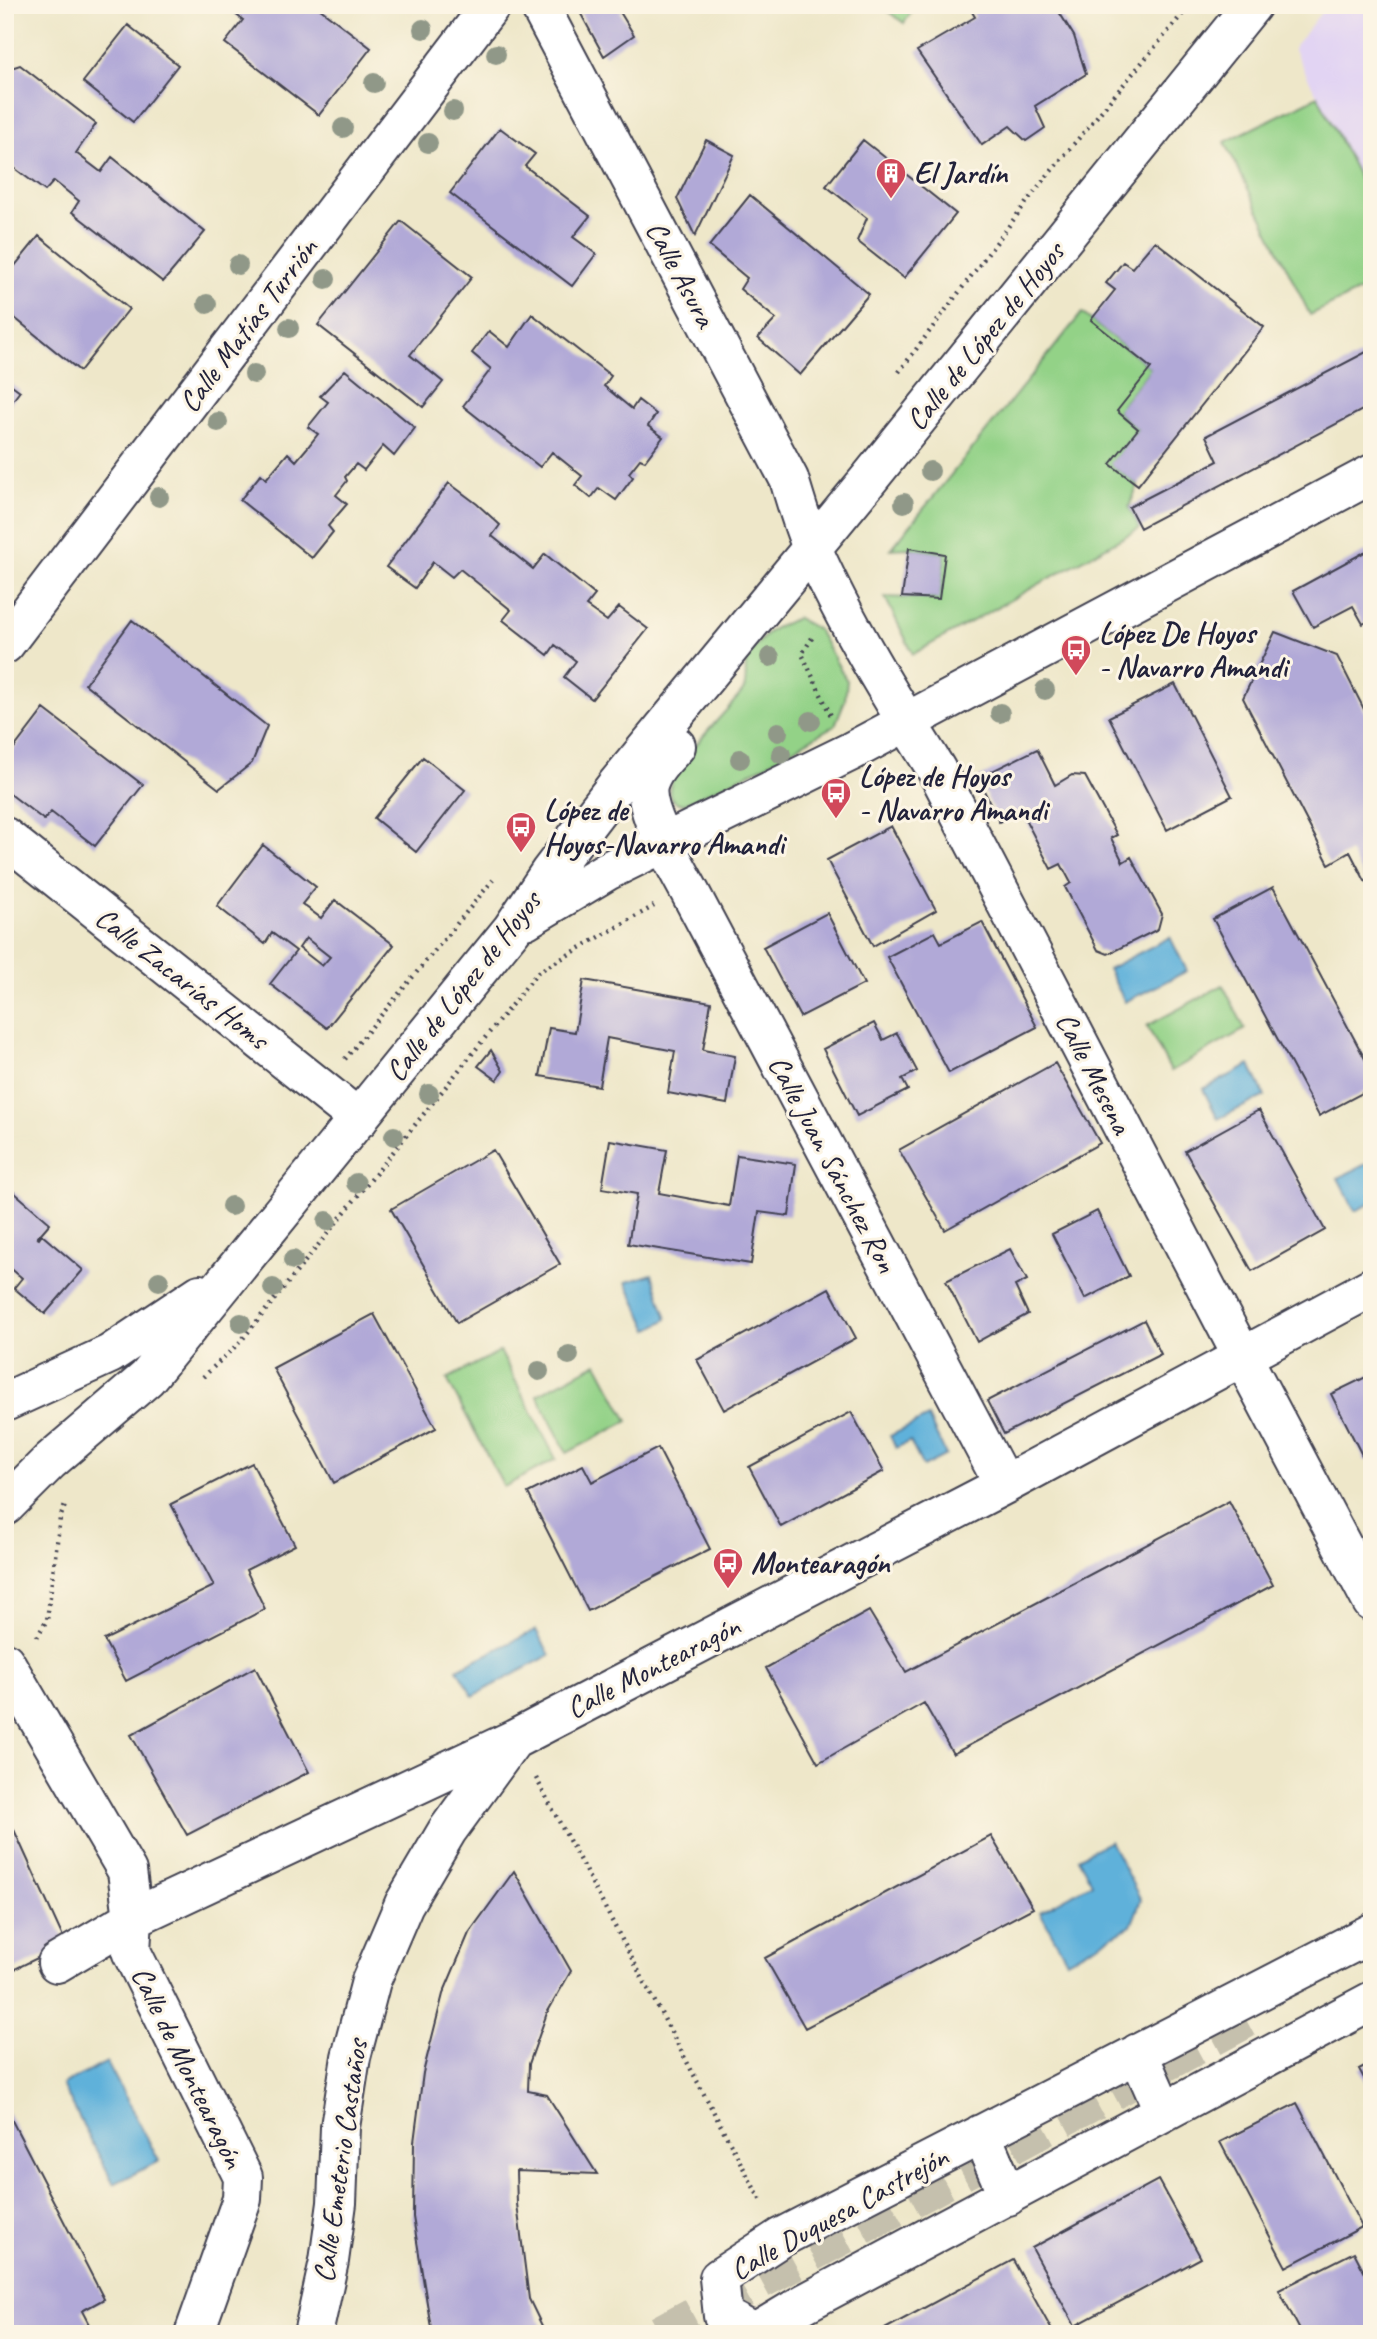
<svg xmlns="http://www.w3.org/2000/svg" width="1377" height="2339" font-family="Caveat,sans-serif">
	<style>
		.built { fill: #e2d4f3 }
		.green { fill: #93d287; stroke: #5a7a61; stroke-width: 2 }
		.water { fill: #5fb1da; stroke: #406a8a; stroke-width: 2 }
		.building { fill: #b1a9d7; fill-rule: evenodd }
		.lines { fill: none; stroke-linecap: round; stroke-linejoin: round }
		.major-tunnel { stroke: #c5c0ad; stroke-width: 38; stroke-dasharray: 38 19; stroke-linecap: butt }
		.minor-casing { stroke: #414050; stroke-width: 42 }
		.path { stroke: #414050; stroke-width: 4.5; stroke-dasharray: 2 5; stroke-linecap: butt }
		.minor { stroke: #fff; stroke-width: 38 }
		.tree { fill: #909888 }
		.labels { text-anchor: middle; stroke-width: 6; stroke-linejoin: round; paint-order: stroke }
		.poi-label { font-size: 30px; font-weight: bold; fill: #22223b; stroke: #fcf5e5; text-anchor: start }
		.street-label { font-size: 30px; fill: #22223b; stroke: #fcf5e5 }
	</style>
	<rect width="100%" height="100%" fill="#fcf5e5"/>
	<filter id="ink" filterUnits="userSpaceOnUse"><feTurbulence type="fractalNoise" baseFrequency=".0143" numOctaves="2"/><feDisplacementMap in="SourceGraphic" scale="14" xChannelSelector="R" yChannelSelector="G"/><feConvolveMatrix kernelMatrix="1 2 1 2 8 2 1 2 1" color-interpolation-filters="sRGB"/></filter>
	<filter id="wash" filterUnits="userSpaceOnUse"><feTurbulence type="fractalNoise" baseFrequency=".00686" numOctaves="4" result="noise"/><feDisplacementMap in="SourceGraphic" scale="28" xChannelSelector="R" yChannelSelector="G"/><feGaussianBlur stdDeviation="1.57" result="paint"/><feColorMatrix in="noise" values="0 0 0 0 0 0 0 0 0 0 0 0 0 0 0 0 0 1.4 0 .05"/><feComposite in="paint" operator="in"/></filter>
	<g filter="url(#wash)">
		<rect width="100%" height="100%" fill="#eee7c9"/>
		<path class="built" d="M1327 5H1372V204L1293 48Z"/>
		<path class="green" d="M879 5H916L904 23Z
			M1318 96 1372 204V285L1310 315 1225 142Z
			M1082 313 1151 368 1117 411 1138 429 1111 464 1138 485 1129 507 1140 528 913 654 885 597 939 599 945 554 909 548 891 549Z
			M797 618 818 630 847 681 845 700 835 725 762 767 684 804C632 798 736 705 744 689 747 682 745 670 746 662 748 653 765 635 773 629 780 625 789 622 797 618Z
			M1223 985 1245 1029 1171 1071 1147 1026Z
			M500 1351 556 1459 504 1487 447 1379Z
			M597 1363 628 1421 567 1453 537 1395Z"/>
		<path class="water" d="M1170 937 1187 971 1125 1002 1108 969Z
			M1250 1065 1265 1096 1218 1119 1203 1089Z
			M1372 1161V1203L1355 1211 1338 1178Z
			M652 1274 667 1319 649 1330 626 1282Z
			M928 1417 946 1455 923 1467 910 1441 896 1448 890 1436Z
			M536 1630 550 1655 473 1696 457 1669Z
			M1110 1841 1141 1900 1131 1926 1067 1961 1040 1912 1092 1883 1078 1858Z
			M107 2062 159 2161 114 2184 62 2085Z"/>
		<g id="blocks">
			<path class="building" d="M223 5H315L371 48 319 115 225 43 243 20Z
				M576 5H623L625 8 620 12 634 35 604 56Z
				M968 5H1051L1059 12 1074 36 1086 74 1035 106 1045 128 1026 141 1010 126 982 145 917 51 975 17Z
				M128 25 178 65 133 122 83 82Z
				M20 65 96 124 76 153 101 172 112 157 205 232 163 282 72 212 79 201 54 181 45 191 5 161V70Z
				M500 128 535 154 525 166 590 216 573 237 596 254 572 286 450 193Z
				M706 140 734 155 695 236 677 199Z
				M863 140 956 214 904 278 857 241 867 218 826 186Z
				M750 195 869 294 800 375 758 338 776 319 740 289 747 278 709 246Z
				M401 221 472 277 410 355 443 382 423 407 318 325Z
				M39 236 129 309 80 371 5 310V278Z
				M1155 241 1264 327 1138 485 1110 464 1138 429 1117 411 1151 368 1091 320 1115 290 1106 283 1123 262 1132 268Z
				M532 314 611 376 604 386 632 409 638 400 656 414 648 426 663 437 645 461 640 459 629 473 633 477 616 500 599 488 591 498 575 485 582 476 552 452 540 467 463 406 491 369 472 353 489 331 509 347Z
				M1372 349V405L1140 528 1129 507 1218 461 1206 436Z
				M345 370 415 428 394 456 383 446 364 470 356 464 345 477 347 481 336 495 347 504 328 526 333 532 312 558 240 500 261 474 266 479 288 453 296 461 307 448 318 434 308 427 328 402 320 396Z
				M5 380 20 391 5 411Z
				M449 483 477 504 500 525 492 536 533 569 545 554 595 595 586 606 607 621 619 607 648 629 592 699 564 677 576 661 555 645 548 655 503 620 511 610 460 569 452 577 433 562 415 588 386 567Z
				M909 548 945 554 939 599 902 597Z
				M1372 548V619L1363 624 1353 606 1313 627 1293 591Z
				M132 620 267 726 252 763 219 789 85 684Z
				M1275 632 1337 656 1372 725V884L1365 881 1350 852 1329 864 1243 698Z
				M1175 684 1232 796 1167 830 1109 717Z
				M44 709 143 785 95 846 51 812 44 820 5 790V760Z
				M1037 749 1055 785 1072 775 1085 776 1117 835 1111 838 1123 862 1131 857 1162 914 1158 929 1108 954 1098 950 1065 887 1071 883 1061 864 1051 869 1021 811 999 822 978 778Z
				M423 757 465 790 416 852 374 818Z
				M891 826 936 910 873 946 827 860Z
				M263 845 316 887 302 904 321 918 335 900 394 945 327 1028 270 984 296 951 272 933 265 944 217 906ZM306 938 330 957 322 966 299 948Z
				M1273 887 1372 1072V1088L1319 1116 1213 919Z
				M827 913 864 984 800 1017 763 947Z
				M982 922 1037 1027 949 1073 887 957 935 932 941 943Z
				M584 980 711 1002 703 1050 735 1056 727 1104 668 1093 675 1051 607 1038 599 1086 540 1076 549 1028 575 1032Z
				M874 1023 883 1040 897 1033 917 1071 902 1079 908 1090 857 1116 823 1049Z
				M491 1050 503 1071 497 1080 478 1066Z
				M1055 1063 1100 1143 945 1230 899 1150Z
				M1259 1110 1325 1230 1252 1271 1185 1151Z
				M610 1140 667 1150 659 1193 729 1206 737 1155 796 1164 789 1216 759 1212 751 1264 628 1244 637 1194 602 1188Z
				M493 1150 560 1264 457 1323 391 1209Z
				M8 1187 50 1223 37 1238 39 1239 42 1235 83 1270 45 1314 14 1288 22 1278 8 1266 5 1269V1190Z
				M1097 1211 1129 1276 1085 1299 1052 1234Z
				M1010 1249 1027 1280 1015 1286 1028 1314 977 1342 946 1281Z
				M829 1288 856 1338 724 1410 697 1360Z
				M374 1314 436 1428 334 1483 273 1368Z
				M1144 1320 1161 1354 1004 1434 987 1401Z
				M1372 1374V1457L1365 1461 1331 1394Z
				M851 1412 884 1471 781 1527 749 1467Z
				M658 1448 710 1549 588 1611 528 1493 583 1465 592 1482Z
				M252 1463 295 1545 246 1570 265 1609 126 1681 104 1640 214 1586 171 1504Z
				M1229 1501 1273 1585 953 1754 924 1703 818 1763 766 1668 869 1611 906 1672Z
				M255 1667 309 1772 187 1835 131 1735Z
				M5 1810 66 1944 5 1974Z
				M991 1836 1033 1908 805 2028 765 1958Z
				M514 1871 571 1971 547 2013 529 2064 528 2091 547 2095 597 2174 516 2171 517 2204 529 2299 546 2334H432L413 2217 414 2142 423 2073 443 1994 469 1933Z
				M1372 2062V2093L1359 2069Z
				M1297 2103 1362 2227 1286 2267 1220 2142Z
				M5 2107 104 2299 82 2311 94 2334H5Z
				M1158 2180 1201 2258 1075 2326 1032 2248Z
				M1354 2252 1372 2287V2334H1302L1279 2290Z
				M1013 2260 1054 2334H885L883 2330Z"/>
		</g>
	</g>
	<g filter="url(#ink)">
		<use href="#blocks" fill-opacity="0" stroke="#414050" stroke-width="2"/>
		<g class="lines">
			<path class="major-tunnel" d="M660 2334 1250 2017"/>
			<g class="minor-casing">
				<path id="minor" d="M539 5 789 479C796 502 803 527 813 550 847 626 892 699 936 769L1242 1356 1372 1602
					M5 644 491 5
					M676 746C665 758 652 770 648 786 643 812 679 871 692 896L1004 1485
					M5 837 359 1119
					M525 920 607 871 850 752 1372 474
					M5 1402 110 1354 200 1294
					M5 1506 50 1461 147 1378 512 929 550 872 618 783 869 479 1252 5
					M5 1662 127 1871 133 1918 131 1951 243 2177 242 2199 194 2334
					M1372 1933 780 2238 719 2278 723 2316 755 2333 805 2303 1372 2001
					M57 1963 133 1918 515 1739 1004 1485 1372 1287
					M1138 2053 1164 2112
					M981 2134 1008 2196
					M313 2334 329 2261 337 2203 340 2127 351 2057 371 1981 404 1904 447 1831 511 1743"/>
			</g>
			<path class="path" d="M899 372 1038 187 1190 5
				M812 638 802 654 832 718
				M878 786 896 782
				M345 1059 493 880
				M203 1377 241 1341 538 972 654 906
				M37 1637 47 1620 60 1518 66 1503
				M536 1778 762 2203"/>
			<use href="#minor" class="minor"/>
		</g>
		<g class="tree">
			<circle cx="423" cy="29" r="10"/>
			<circle cx="496" cy="54" r="10"/>
			<circle cx="374" cy="83" r="10"/>
			<circle cx="453" cy="111" r="10"/>
			<circle cx="343" cy="128" r="10"/>
			<circle cx="428" cy="143" r="10"/>
			<circle cx="238" cy="265" r="10"/>
			<circle cx="326" cy="279" r="10"/>
			<circle cx="207" cy="304" r="10"/>
			<circle cx="289" cy="328" r="10"/>
			<circle cx="254" cy="374" r="10"/>
			<circle cx="218" cy="422" r="10"/>
			<circle cx="930" cy="471" r="10"/>
			<circle cx="159" cy="497" r="10"/>
			<circle cx="904" cy="503" r="10"/>
			<circle cx="770" cy="657" r="10"/>
			<circle cx="1045" cy="690" r="10"/>
			<circle cx="1000" cy="713" r="10"/>
			<circle cx="811" cy="721" r="10"/>
			<circle cx="778" cy="732" r="10"/>
			<circle cx="781" cy="754" r="10"/>
			<circle cx="740" cy="759" r="10"/>
			<circle cx="429" cy="1094" r="10"/>
			<circle cx="394" cy="1136" r="10"/>
			<circle cx="356" cy="1183" r="10"/>
			<circle cx="231" cy="1206" r="10"/>
			<circle cx="327" cy="1221" r="10"/>
			<circle cx="293" cy="1260" r="10"/>
			<circle cx="159" cy="1281" r="10"/>
			<circle cx="273" cy="1288" r="10"/>
			<circle cx="241" cy="1323" r="10"/>
			<circle cx="569" cy="1355" r="10"/>
			<circle cx="539" cy="1371" r="10"/>
		</g>
	</g>
	<defs>
		<g id="building-pin" transform="scale(1.575)"><path d="M0 17L-7.5 6A9.5 9.5 0 1 1 7.5 6Z" fill="#d1495b" stroke="#fcf5e5"/><path d="M-4-6H4V6H1V3H-1V6H-4ZM-2.5-4.3h1.7v1.8h-1.7ZM.8-4.3h1.7v1.8H.8ZM-2.5-1h1.7V.8h-1.7ZM.8-1h1.7V.8H.8Z" fill="#fff"/></g>
		<g id="bus-pin" transform="scale(1.575)"><path d="M0 17L-7.5 6A9.5 9.5 0 1 1 7.5 6Z" fill="#d1495b" stroke="#fcf5e5"/><path d="M-5-6H5V4H4V6H2V4H-2V6H-4V4H-5ZM-3.5-4V0h7V-4ZM-3.5 1.2v1.5H-2V1.2ZM2 1.2v1.5H3.5V1.2Z" fill="#fff"/></g>
	</defs>
	<g fill-rule="evenodd">
		<use href="#building-pin" x="891" y="173"/>
		<use href="#bus-pin" x="1076" y="650"/>
		<use href="#bus-pin" x="836" y="793"/>
		<use href="#bus-pin" x="521" y="827"/>
		<use href="#bus-pin" x="728" y="1563"/>
	</g>
	<g class="labels">
		<g class="poi-label">
			<text x="914" y="183">El Jardín</text>
			<text x="1099" y="643">López De Hoyos<tspan x="1099" dy="34">- Navarro Amandi</tspan></text>
			<text x="859" y="786">López de Hoyos<tspan x="859" dy="34">- Navarro Amandi</tspan></text>
			<text x="544" y="820">López de<tspan x="544" dy="34">Hoyos-Navarro Amandi</tspan></text>
			<text x="751" y="1573">Montearagón</text>
		</g>
		<g class="street-label">
			<text transform="translate(681 274) rotate(62)" y="10">Calle Asura</text>
			<text transform="translate(248 325) rotate(-53)" y="10">Calle Matías Turrión</text>
			<text transform="translate(985 336) rotate(-51)" y="10">Calle de López de Hoyos</text>
			<text transform="translate(182 978) rotate(38)" y="10">Calle Zacarías Homs</text>
			<text transform="translate(463 986) rotate(-52)" y="10">Calle de López de Hoyos</text>
			<text transform="translate(1094 1073) rotate(63)" y="10">Calle Mesena</text>
			<text transform="translate(833 1164) rotate(62)" y="10">Calle Juan Sánchez Ron</text>
			<text transform="translate(653 1667) rotate(-27)" y="10">Calle Montearagón</text>
			<text transform="translate(188 2067) rotate(64)" y="10">Calle de Montearagón</text>
			<text transform="translate(340 2161) rotate(-82)" y="10">Calle Emeterio Castaños</text>
			<text transform="translate(839 2213) rotate(-29)" y="10">Calle Duquesa Castrejón</text>
		</g>
	</g>
	<rect width="1377" height="2339" fill="none" stroke="#fcf5e5" stroke-width="28"/>
</svg>
